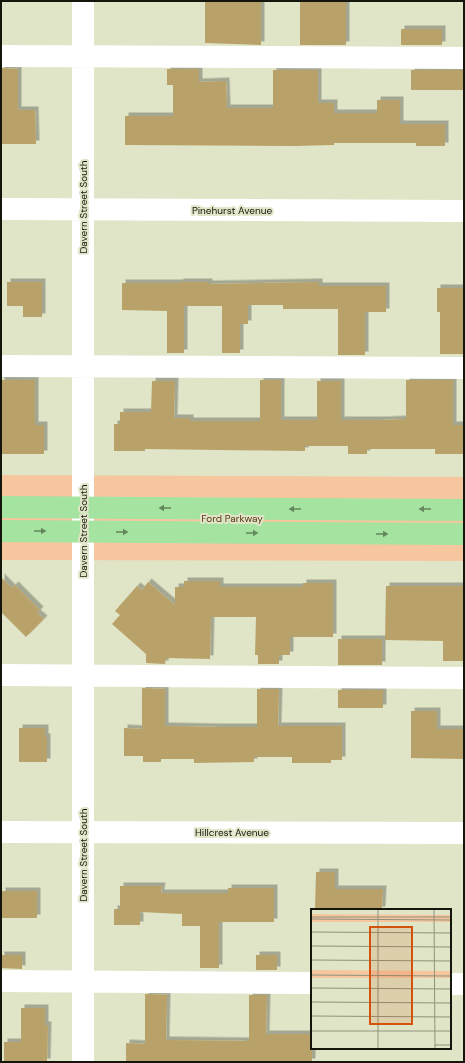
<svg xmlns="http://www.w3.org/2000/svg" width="465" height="1063" font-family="'DM Sans',sans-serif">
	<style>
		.green { fill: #f6c79f }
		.building { fill: #b9a269; filter: url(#shadow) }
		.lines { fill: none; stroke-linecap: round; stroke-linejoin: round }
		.minor { stroke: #fff; stroke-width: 22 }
		.major { stroke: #a5e3a1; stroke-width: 22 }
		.oneway { fill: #64875e }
		.labels { text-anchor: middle; stroke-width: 4; stroke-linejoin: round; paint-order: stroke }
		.street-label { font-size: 10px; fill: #14160b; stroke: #e0e5c7 }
		.park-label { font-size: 10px; fill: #563414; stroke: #e0e5c7 }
		.inset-road { fill: none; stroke: #8e927c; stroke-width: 1 }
		.view { fill: #d3520c; fill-opacity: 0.15; stroke: #d3520c; stroke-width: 2 }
		.inset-edge { fill: none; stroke: #14160b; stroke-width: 2 }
	</style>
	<defs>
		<filter id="shadow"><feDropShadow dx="3.5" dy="-3.5" stdDeviation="0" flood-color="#0004"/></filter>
	</defs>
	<rect width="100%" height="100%" fill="#e0e5c7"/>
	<path class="green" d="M1 475 464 477V561L1 560Z"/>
	<path class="building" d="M205 1H261V45L205 43Z
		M300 1H346V45H300Z
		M401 29H442V45H401Z
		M1 68 18 69V110H35L36 144H1Z
		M167 69H199V82L226 81 227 108H273V70H318V103H334V113H377V100H400V124H445V146H416V143H334V145L294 146 125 145V116H173V85H167Z
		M411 70H464V90H411Z
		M7 282H42V317H23V306H7Z
		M180 282H209V284L319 282V286H386V312H365V355H338V309H283V305H248V324H240V353H222V306H184V353H167V311L122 310V283H180Z
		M437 288H464V354H440V312H437Z
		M1 380H35V425H44V454H1Z
		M260 380H281V420H317V381H341V420H383L406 419V380H453V425H464V454H435V449H367V454H348V446H305V451L145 449V451H114V424H120V412H151L152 381H175L174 418H190V421H260Z
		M1 577 12 588 15 585 40 610 37 613 44 619 26 637 1 612Z
		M184 581H220V587H303V583H333V637H290V655H279V664H258V655H255L256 617H211L210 659 166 658 165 664 146 663V654L112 624 120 615 115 611 137 586 142 590 148 582 175 605V587H184Z
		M386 586H464V661H443V641L385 640Z
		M338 639H382V665H338Z
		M142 688 165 689V726L218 727H257V689H279L278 726H342V760H331V763H292V757H254V762L194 763V759H161V762H143V756H124V728L142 729Z
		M338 690H383V708H338Z
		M411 711H437V729H464V759L411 758Z
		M19 728H45V737H47V762H19Z
		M316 872H335V889H383L382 910H315Z
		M120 886H162L161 893H228V888H274V922H219V968H200V926H182V914L140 912V925H114V909H120Z
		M2 891H37V918H2Z
		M1 955H22V969L1 968Z
		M256 955H277V970H256Z
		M145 994 167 995 166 1040 249 1041V995H267L266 1034H312V1062H126V1043L145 1044Z
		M21 1008H45V1025H48L47 1062H4V1042H21Z"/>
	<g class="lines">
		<path class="minor" d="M83 1V1062
			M1 56 464 58
			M1 209 464 211
			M1 366 464 368
			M1 675 464 678
			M1 832 464 833
			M1 981 312 983
			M450 984H464"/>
		<path class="major" d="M1 507 464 510
			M1 531 464 534"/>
	</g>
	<defs><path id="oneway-solid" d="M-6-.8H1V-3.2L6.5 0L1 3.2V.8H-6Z"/></defs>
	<g class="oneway">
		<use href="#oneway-solid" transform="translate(165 508) rotate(-180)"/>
		<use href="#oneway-solid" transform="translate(295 509) rotate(-180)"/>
		<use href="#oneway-solid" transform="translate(425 509) rotate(-180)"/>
		<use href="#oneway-solid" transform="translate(40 531)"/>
		<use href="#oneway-solid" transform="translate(122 532)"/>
		<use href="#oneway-solid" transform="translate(252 533)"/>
		<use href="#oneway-solid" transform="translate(382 534)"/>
	</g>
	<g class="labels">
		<g class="street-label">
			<text transform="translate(83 207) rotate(-90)" y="4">Davern Street South</text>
			<text x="232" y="214">Pinehurst Avenue</text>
			<text transform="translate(83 531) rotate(-90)" y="4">Davern Street South</text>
			<text x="232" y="836">Hillcrest Avenue</text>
			<text transform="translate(83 855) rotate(-90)" y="4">Davern Street South</text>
		</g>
		<g class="park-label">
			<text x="232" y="522">Ford Parkway</text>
		</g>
	</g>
	<g transform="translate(311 909)">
		<rect width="140" height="140" fill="#e0e5c7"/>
		<path d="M0 5 140 6V13H0ZM0 61 140 62V69H0Z" fill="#f6c79f"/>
		<path class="inset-road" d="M123 0 124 140M0 8H140M0 10 140 11M0 23 140 24M0 37 140 38M0 51 140 52M0 66 140 67M0 79 140 80M0 93 140 94M0 107 140 108M0 122H140M124 136H140M67 140V0"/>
		<path class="view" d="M59 18H101V115H59Z"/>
		<rect width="140" height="140" class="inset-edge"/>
	</g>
	<rect width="465" height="1063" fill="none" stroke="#14160b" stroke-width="4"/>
</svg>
